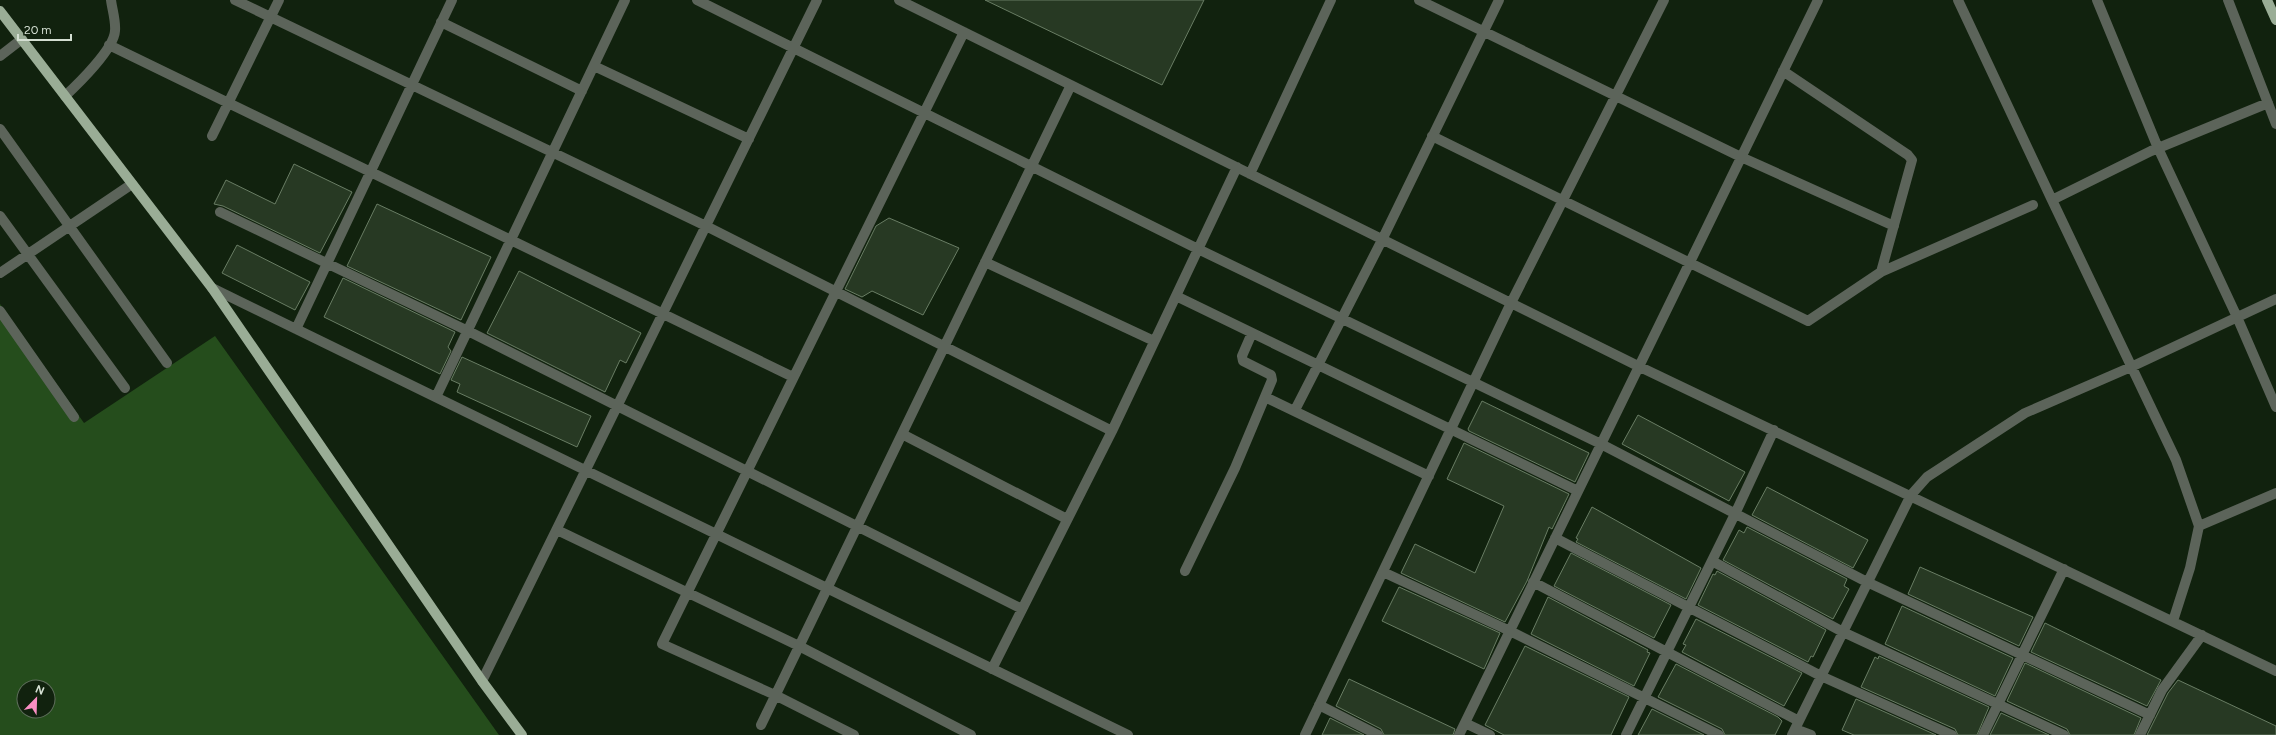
<svg xmlns="http://www.w3.org/2000/svg" width="2276" height="735" font-family="Figtree,sans-serif">
	<style>
		.green { fill: #254d1c; fill-rule: evenodd }
		.building { fill: #273923; stroke: #697d64 }
		.lines { fill: none; stroke-linecap: round; stroke-linejoin: round }
		.minor { stroke: #5c645a; stroke-width: 10 }
		.major { stroke: #9aad96; stroke-width: 10 }
	</style>
	<rect width="100%" height="100%" fill="#11220e"/>
	<path class="green" d="M0 304 84 423 215 336 499 735H0ZM24 687H48V711H24Z"/>
	<path class="building" d="M985 0H1204L1162 85Z
		M294 164 352 192 320 253 223 206 214 204 226 180 275 204Z
		M377 204 491 257 461 320 347 266Z
		M889 218 959 248 923 315 872 291 862 297 845 289 876 226Z
		M237 245 310 282 295 310 222 273Z
		M519 271 641 333 626 363 620 360 605 392 487 333Z
		M343 278 455 332 448 347 451 351 440 374 324 317Z
		M462 357 591 416 577 447 457 392 460 384 451 380Z
		M1482 401 1589 453 1575 482 1469 431 1468 429Z
		M1638 415 1745 472 1729 501 1622 444Z
		M1464 443 1569 494 1552 529 1549 527 1527 581 1505 622 1401 573 1415 544 1475 573 1504 506 1447 479Z
		M1767 487 1868 540 1853 568 1752 515Z
		M1592 507 1701 568 1686 599 1576 542 1578 539 1576 538Z
		M1747 527 1847 579 1844 586 1849 589 1833 619 1723 560 1739 530 1744 533Z
		M1571 553 1671 605 1654 638 1554 586Z
		M1920 567 2033 617 2019 646 1908 594Z
		M1717 571 1826 630 1813 657 1811 656 1808 662 1698 605 1713 574 1715 575Z
		M1399 587 1500 633 1484 669 1382 621Z
		M1548 597 1648 650 1647 652 1650 653 1634 686 1531 634Z
		M1902 606 2013 658 1995 696 1885 644Z
		M1696 619 1802 673 1784 706 1682 652 1686 645 1683 644Z
		M2045 623 2161 680 2147 706 2031 652Z
		M1525 646 1629 697 1611 735H1504L1485 725Z
		M1879 656 1989 707 1977 735H1958L1955 729 1861 687 1875 657 1878 659Z
		M2025 663 2141 718 2134 735H2070L2067 729 2007 701Z
		M1676 664 1778 717 1782 721 1775 735H1725L1722 729 1658 697Z
		M1349 679 1455 729 1453 735H1384L1381 729 1336 706Z
		M2178 680 2276 726V735H2147L2168 693Z
		M1856 699 1936 735H1854L1842 730Z
		M1652 709 1704 735H1638Z
		M2001 713 2049 735H1990Z
		M1330 718 1364 735H1322Z"/>
	<g class="lines">
		<path class="minor" d="M235 0 706 226 1112 431
			M697 0 1198 249 1601 444 1867 582 2150 715
			M899 0 1638 366 2276 671
			M1419 0 1741 157 1894 226
			M1958 0 2052 200
			M2097 0 2158 148 2237 317 2276 407
			M2228 0 2276 124
			M441 22 582 91
			M109 45 793 377
			M0 56 22 39
			M594 66 749 139
			M1783 71 1908 155 1912 160 1881 272
			M65 96C78 84 114 49 115 31 116 21 112 9 111 0
			M0 129 167 363
			M212 136 279 0
			M1432 136 1808 321 1881 272 2033 205
			M1250 174 1331 0
			M220 212 468 331 1022 609
			M0 216 125 388
			M985 262 1154 341
			M0 273 132 184
			M212 288 1128 735
			M1176 296 1578 491
			M0 311 74 417
			M296 329 452 0
			M436 397 625 0
			M1265 397 1429 476
			M1295 410 1382 240 1499 0
			M902 434 1067 519
			M2199 526 2276 493
			M557 530 799 646 971 735
			M1555 538 1821 676 1952 735
			M1712 561 1843 632 2064 735
			M1185 571 1235 468 1272 380 1271 375 1243 361 1242 356 1252 333
			M1383 572 1510 631 1719 735
			M1533 582 1799 721
			M2173 621 2190 568 2199 526 2176 460 2052 200 2151 151 2268 103
			M992 669 1112 431 1237 167
			M482 681 817 0
			M1319 705 1378 735
			M1465 723 1490 735
			M761 725 1071 85
			M1795 729 1811 735
			M854 735 775 695 662 644 964 32
			M1305 735 1511 303 1664 0
			M1459 735 1818 0
			M1626 735 1735 514 1774 430
			M1792 735 1911 495 1927 477 2025 413 2131 367 2276 299
			M1983 735 2064 569
			M2140 735 2162 690 2202 635"/>
		<path class="major" d="M2267 0 2276 20
			M0 11 212 288 482 681 522 735"/>
	</g>
	<g transform="translate(36 699) rotate(23)"><circle r="19" fill="#11220e" stroke="#5f6e5c"/>
	<path d="M0-3L7 15L0 10L-7 15Z" fill="#fb8fc4"/>
	<text y="-6" font-size="11" font-weight="bold" text-anchor="middle" fill="#d4dfd2">N</text>
	</g>
	<path d="M18 34v6h53v-6" fill="none" stroke="#d4dfd2" stroke-width="2"/>
	<text x="24" y="34" font-size="12" fill="#d4dfd2" stroke="#11220e" stroke-width="3" paint-order="stroke">20 m</text>
</svg>
